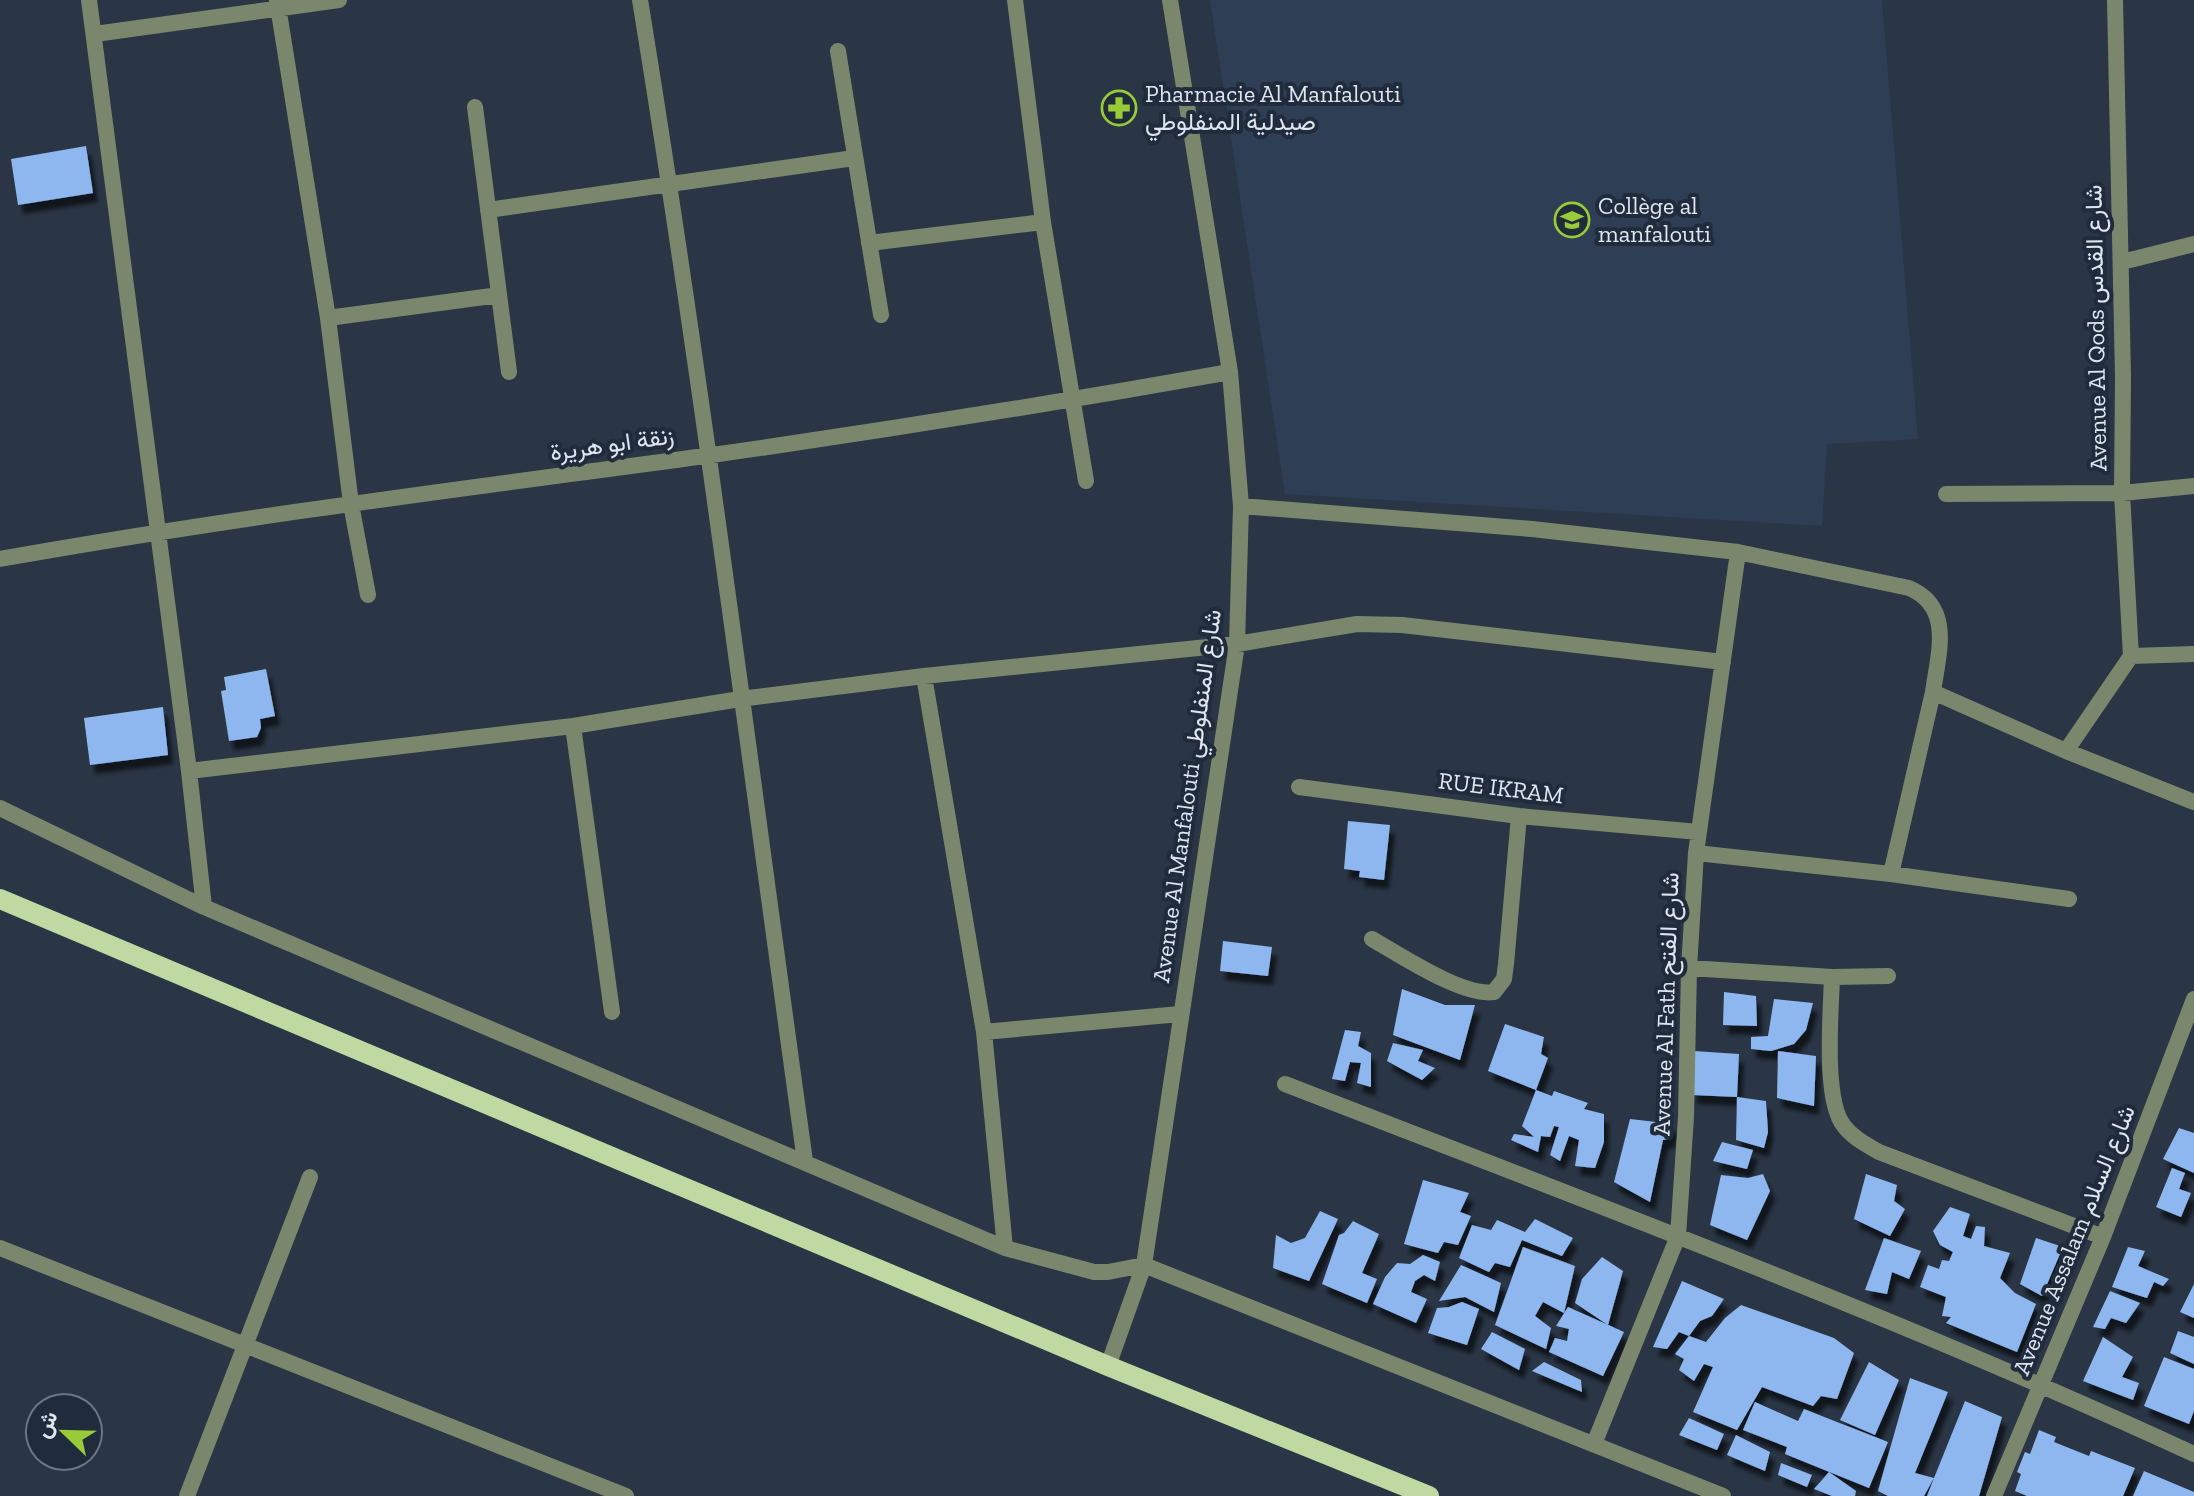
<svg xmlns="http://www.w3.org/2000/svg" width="2194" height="1496" font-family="'Zilla Slab',Vazirmatn,serif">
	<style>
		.built { fill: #2e3e54 }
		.building { fill: #8eb7ef; filter: url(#shadow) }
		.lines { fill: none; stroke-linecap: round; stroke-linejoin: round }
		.street { stroke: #7b876c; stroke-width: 16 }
		.primary { stroke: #c0d8a1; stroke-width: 20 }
		.labels { text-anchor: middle; stroke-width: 8; stroke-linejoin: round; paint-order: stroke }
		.poi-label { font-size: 24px; fill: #dee6f1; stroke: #202c3c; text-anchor: start }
		.street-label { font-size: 24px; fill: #dee6f1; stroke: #202c3c }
	</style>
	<defs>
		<filter id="shadow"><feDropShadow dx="5" dy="9" stdDeviation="2" flood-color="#0009"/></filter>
	</defs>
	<rect width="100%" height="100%" fill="#2a3646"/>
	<path class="built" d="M1210 0H1882L1918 439 1827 444 1822 526 1285 494Z"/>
	<path class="building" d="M86 146 93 193 18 205 11 159Z
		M266 669 275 716 260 719 261 728 257 737 229 741 221 691 226 690 224 677Z
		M163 707 168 755 90 765 84 718Z
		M1348 821 1390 825 1384 880 1359 877 1360 871 1344 869Z
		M1223 941 1272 947 1268 976 1220 971Z
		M1402 989 1445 1005H1475L1460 1060 1393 1035Z
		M1724 992 1756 996 1757 1026 1723 1025Z
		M1774 999 1813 1003 1806 1030 1794 1044 1771 1051 1751 1049V1037L1768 1036Z
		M1505 1024 1544 1037 1541 1054 1548 1058 1536 1090 1488 1071Z
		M1345 1030 1361 1032 1358 1046 1371 1053V1087L1357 1083 1361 1063 1350 1062 1345 1081 1332 1079Z
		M1393 1043 1423 1050 1418 1061 1435 1068 1422 1080 1387 1061Z
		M1694 1051 1739 1054 1737 1097 1692 1095Z
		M1778 1051 1816 1056 1814 1106 1777 1098Z
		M1536 1090 1552 1096 1554 1091 1588 1103 1584 1109 1604 1114V1142L1595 1168 1575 1166 1579 1140 1569 1136 1560 1161 1550 1155 1559 1127 1554 1126 1550 1137 1541 1136 1538 1152 1511 1140 1514 1134 1534 1137 1522 1126Z
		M1737 1097 1766 1101 1768 1132 1764 1148 1736 1140Z
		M1630 1119 1674 1124 1669 1139 1663 1140 1650 1202 1614 1182Z
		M2179 1128 2194 1133V1173L2163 1159Z
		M1722 1142 1753 1150 1747 1169 1713 1161Z
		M2172 1168 2185 1173 2179 1189 2191 1193 2181 1217 2156 1207Z
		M1763 1174 1770 1191 1747 1240 1710 1225 1721 1175 1748 1178Z
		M1866 1174 1897 1185 1894 1201 1905 1209 1890 1236 1854 1219Z
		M1423 1180 1469 1193 1460 1212 1471 1216 1458 1245 1444 1242 1438 1253 1404 1244Z
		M1950 1207 1970 1214 1963 1236 1971 1239 1976 1226 1985 1227 1984 1246 2010 1253 2000 1278 2015 1293 2036 1304 2017 1352 1946 1323 1951 1317 1942 1316 1946 1297 1920 1287 1928 1265 1939 1269 1942 1260 1949 1261 1953 1252 1940 1245 1933 1231Z
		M1320 1211 1338 1219 1309 1281 1273 1268 1276 1235 1291 1243 1305 1238Z
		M1535 1219 1573 1238 1562 1256 1522 1240 1510 1267 1495 1263 1489 1272 1459 1258 1472 1225 1491 1230 1497 1220 1525 1232Z
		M1353 1221 1379 1234 1362 1273 1377 1279 1367 1303 1322 1284 1339 1235 1344 1233Z
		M1884 1238 1921 1251 1909 1279 1892 1272 1887 1294 1865 1290Z
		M2036 1238 2063 1247 2042 1296 2020 1284Z
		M1523 1247 1575 1266 1564 1313 1543 1302 1535 1316 1551 1328 1546 1349 1495 1325Z
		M2128 1247 2145 1251 2138 1266 2169 1279 2163 1286 2154 1282 2147 1298 2112 1287Z
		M1423 1255 1440 1262 1435 1281 1424 1275 1415 1281 1411 1292 1427 1299 1416 1323 1373 1304 1385 1277 1397 1263 1410 1264Z
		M1602 1257 1623 1271 1608 1325 1575 1303 1582 1279Z
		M1461 1265 1501 1283 1494 1312 1465 1297 1439 1301Z
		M1682 1281 1724 1299 1712 1316 1700 1321 1689 1336 1679 1332 1667 1349 1653 1347Z
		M2194 1284V1318L2180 1312Z
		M2110 1291 2140 1303 2126 1323 2111 1318 2105 1329 2093 1327Z
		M1462 1302 1479 1309 1467 1345 1428 1333 1437 1308 1449 1307Z
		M1741 1305 1834 1338 1854 1353 1837 1399 1821 1396 1813 1406 1762 1387 1737 1430 1693 1412 1713 1367 1704 1364 1694 1381 1679 1370 1684 1359 1675 1354 1689 1336 1706 1342 1725 1318Z
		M1568 1307 1624 1332 1603 1376 1549 1352 1555 1338 1567 1341 1569 1329 1556 1326Z
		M2178 1331 2194 1337V1364L2170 1353Z
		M1492 1332 1525 1349 1519 1370 1481 1349Z
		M2103 1337 2133 1357 2122 1377 2139 1383 2133 1400 2083 1381Z
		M2164 1357 2194 1369V1411L2189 1424 2144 1406Z
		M1544 1362 1581 1380 1582 1392 1532 1371Z
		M1869 1362 1899 1380 1875 1435 1840 1420Z
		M1910 1378 1948 1392 1915 1473 1934 1478 1965 1401 2002 1417 1979 1496H1927L1934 1478 1924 1496H1888L1878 1491Z
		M1755 1402 1798 1421 1804 1409 1888 1442 1869 1488 1785 1454 1787 1447 1743 1430Z
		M1689 1418 1724 1434 1717 1450 1679 1435Z
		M2039 1430 2056 1437 2054 1442 2089 1456 2091 1451 2135 1468 2123 1496H2027L2015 1491 2021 1474 2017 1472 2025 1452 2030 1454Z
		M1736 1435 1770 1452 1765 1471 1727 1455Z
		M1781 1463 1812 1475 1807 1487 1778 1475Z
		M2144 1471 2194 1492V1496H2133Z
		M1829 1472 1856 1491 1855 1496H1832L1814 1489Z"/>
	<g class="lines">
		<path class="street" d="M89 0 189 771 204 907
			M277 0 328 318 351 504 368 595
			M640 0C703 386 751 774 805 1161
			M1015 0 1043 222 1086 481
			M2115 0 2123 376 2122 493 2131 656
			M95 34 339 0
			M838 51 881 315
			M475 107 509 372
			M488 210 854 158
			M869 243 1043 222
			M2122 262 2194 244
			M328 318 499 295
			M1946 494 2122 493 2194 486
			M1241 506 1532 529 1738 552 1909 588C1954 607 1938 654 1933 692L2066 751 2194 802
			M0 559C234 517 470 488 705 456 881 431 1056 403 1230 372
			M2131 656 2194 654
			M924 676 984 1032 1005 1248
			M573 726 612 1012
			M2066 751 2131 656
			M189 771 573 726 740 699 924 676 1237 644 1357 624 1402 625 1723 662
			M1299 787 1519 816 1699 832
			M0 808 204 907 1005 1248 1094 1272H1108L1144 1265 1723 1496
			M1696 853 1891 874 2069 899
			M1891 874 1933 692
			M1372 939C1400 955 1463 997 1494 992L1504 979 1506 964 1519 816
			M1689 968 1832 977 1888 976
			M1832 977C1831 1012 1823 1100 1844 1126 1853 1138 1867 1145 1879 1152L2103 1237
			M984 1032 1180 1014
			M1285 1084C1590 1202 1897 1317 2194 1454
			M0 1248 626 1496
			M1108 1366 1144 1265 1237 644 1241 506 1230 372 1170 0
			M1594 1444 1678 1236 1686 1117 1689 968 1696 853 1738 552
			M187 1496 310 1177
			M1994 1496 2103 1237 2194 999"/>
		<path class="primary" d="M0 899 1108 1366 1429 1496"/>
	</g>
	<defs>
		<g id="pharmacy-ring" transform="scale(1.8)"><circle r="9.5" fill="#202c3c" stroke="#98cb37" stroke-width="1.5"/><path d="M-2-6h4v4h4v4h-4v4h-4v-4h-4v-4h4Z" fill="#98cb37"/></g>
		<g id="school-ring" transform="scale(1.8)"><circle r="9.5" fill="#202c3c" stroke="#98cb37" stroke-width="1.5"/><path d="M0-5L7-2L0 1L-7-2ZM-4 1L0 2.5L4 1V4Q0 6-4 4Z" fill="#98cb37"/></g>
	</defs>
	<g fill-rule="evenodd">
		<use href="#pharmacy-ring" x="1119" y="108"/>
		<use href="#school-ring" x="1572" y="220"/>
	</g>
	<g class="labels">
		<g class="poi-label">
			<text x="1145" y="102">Pharmacie Al Manfalouti<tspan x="1145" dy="28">صيدلية المنفلوطي</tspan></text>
			<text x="1598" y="214">Collège al<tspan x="1598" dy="28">manfalouti</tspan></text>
		</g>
		<g class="street-label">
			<text transform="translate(2096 328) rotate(-91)" y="8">Avenue Al Qods شارع القدس</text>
			<text transform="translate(612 444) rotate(-8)" y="8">زنقة ابو هريرة</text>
			<text transform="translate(1501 788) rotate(7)" y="8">RUE IKRAM</text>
			<text transform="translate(1187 796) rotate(-82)" y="8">Avenue Al Manfalouti شارع المنفلوطي</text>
			<text transform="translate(1666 1004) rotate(-88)" y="8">Avenue Al Fath شارع الفتح</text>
			<text transform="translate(2074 1240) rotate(-68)" y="8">Avenue Assalam شارع السلام</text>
		</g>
	</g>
	<g transform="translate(64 1432) rotate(293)"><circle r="38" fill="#202c3c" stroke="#6c7684" stroke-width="2"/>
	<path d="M0-6L14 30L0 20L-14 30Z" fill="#98cb37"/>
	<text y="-12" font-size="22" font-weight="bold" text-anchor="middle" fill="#dee6f1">ش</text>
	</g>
</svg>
